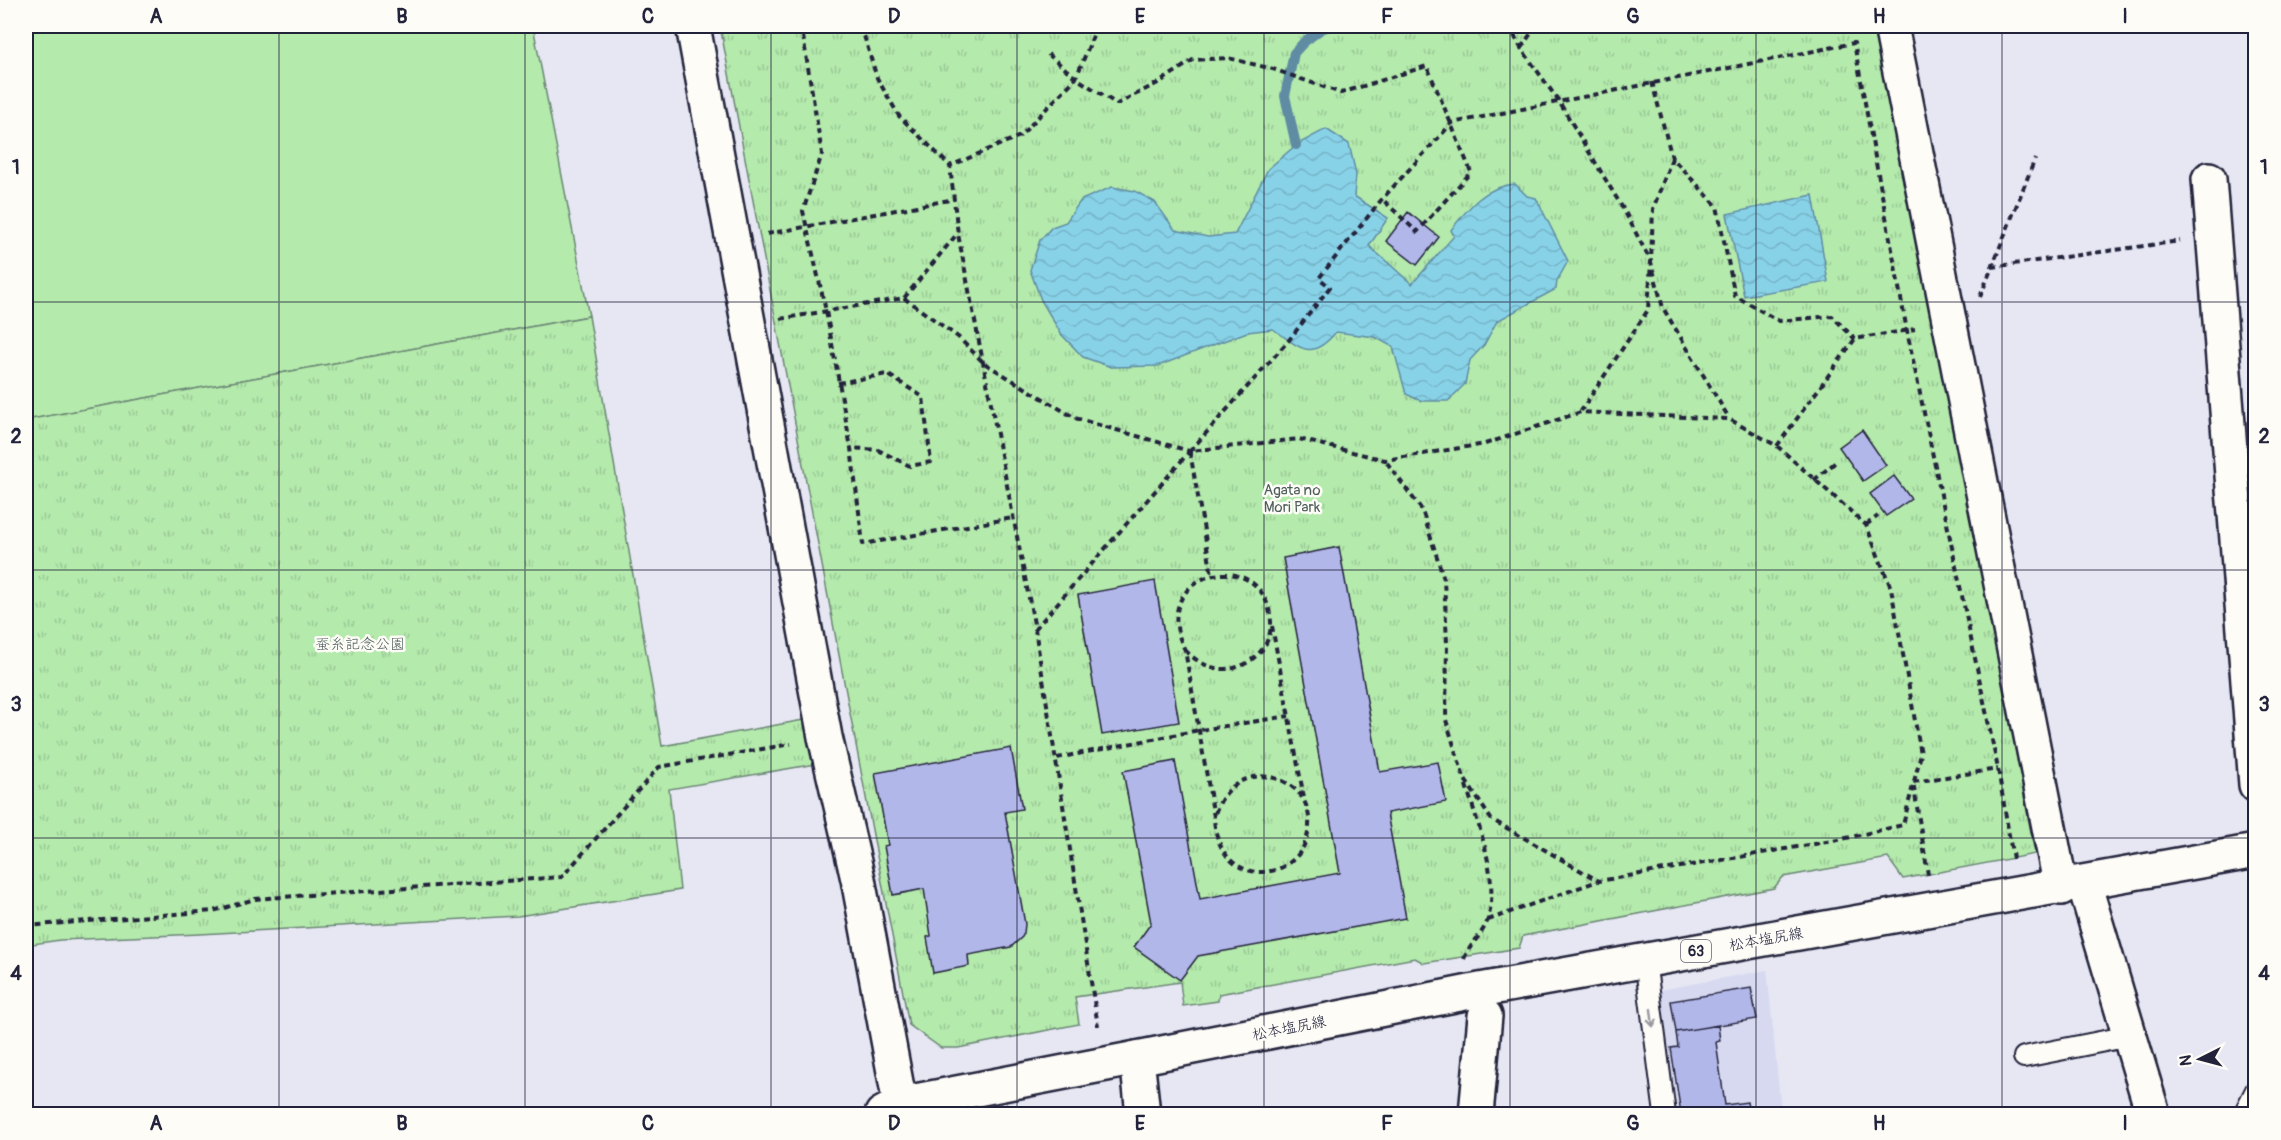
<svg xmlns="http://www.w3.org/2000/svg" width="2281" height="1140" font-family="Pangolin,'Klee One',sans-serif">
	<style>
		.built { fill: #d6d9f0 }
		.grass { fill: #b4eaac; stroke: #6b8674; stroke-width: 1.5 }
		.park { fill: url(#park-tufts); stroke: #6b8674; stroke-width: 1.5 }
		.water { fill: url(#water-waves); stroke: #5f8ca3; stroke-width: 1.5 }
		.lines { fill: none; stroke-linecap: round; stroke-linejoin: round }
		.stream { stroke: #5f8ca3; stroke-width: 10 }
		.building { fill: #b2b7e9; stroke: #22223b; stroke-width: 1.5 }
		.service-casing { stroke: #22223b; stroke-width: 24 }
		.minor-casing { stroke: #22223b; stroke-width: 38 }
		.tertiary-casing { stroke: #22223b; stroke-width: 38 }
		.primary-casing { stroke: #22223b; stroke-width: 38 }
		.path { stroke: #22223b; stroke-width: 4; stroke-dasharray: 6 4.5; stroke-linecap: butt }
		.service { stroke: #fdfcf7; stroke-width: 20 }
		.minor { stroke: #fdfcf7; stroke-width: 33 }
		.tertiary { stroke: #fdfcf7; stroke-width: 33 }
		.primary { stroke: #fdfcf7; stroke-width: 33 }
		.oneway { stroke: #9a9aa2 }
		.grid { fill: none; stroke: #22223b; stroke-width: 1.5; stroke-opacity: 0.55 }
		.labels { text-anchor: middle; stroke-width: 5; stroke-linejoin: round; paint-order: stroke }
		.shield { fill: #fdfcf7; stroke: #646373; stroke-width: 1.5 }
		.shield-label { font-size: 14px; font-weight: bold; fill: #22223b }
		.park-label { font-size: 15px; fill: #4e5e5d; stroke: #fdfcf7 }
		.street-label { font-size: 15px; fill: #22223b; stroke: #fdfcf7 }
		.neatline { fill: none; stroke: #22223b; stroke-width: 2 }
		.grid-label { font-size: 20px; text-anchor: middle; font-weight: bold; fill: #22223b }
	</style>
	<defs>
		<pattern id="park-tufts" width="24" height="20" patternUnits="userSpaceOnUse" patternTransform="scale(1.5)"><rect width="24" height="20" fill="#b4eaac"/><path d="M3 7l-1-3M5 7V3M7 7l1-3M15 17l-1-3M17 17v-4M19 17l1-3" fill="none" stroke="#9ac895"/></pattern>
		<pattern id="water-waves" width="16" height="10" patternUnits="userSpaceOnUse" patternTransform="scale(1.5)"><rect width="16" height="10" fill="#88d2e8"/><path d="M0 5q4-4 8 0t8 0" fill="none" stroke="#75b4c8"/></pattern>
	</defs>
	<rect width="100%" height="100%" fill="#e6e7f3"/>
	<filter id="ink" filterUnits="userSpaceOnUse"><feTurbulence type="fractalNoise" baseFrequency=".0167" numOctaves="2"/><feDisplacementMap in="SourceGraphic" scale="12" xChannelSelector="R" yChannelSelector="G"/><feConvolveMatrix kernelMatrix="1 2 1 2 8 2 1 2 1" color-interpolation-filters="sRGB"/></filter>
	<g filter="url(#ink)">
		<path class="built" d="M1767 970 1781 1111 1754 1114H1677L1655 991Z"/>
		<path class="grass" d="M26 26H533L589 316 26 420Z"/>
		<path class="park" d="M720 26H1873L1936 325 2035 854 1903 879 1888 858 1783 877 1774 888 1523 936 1519 948 1424 963 1415 958 1219 994 1218 1001 1183 1006 1180 982 1075 997 1079 1024 958 1048H941L909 1025Z
			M589 316 662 746 809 719 816 764 669 789 680 890 518 916 200 934 60 940 26 945V420Z"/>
		<path class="water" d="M1326 129 1349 144 1356 174 1354 196 1388 218 1369 246 1412 284 1454 236 1451 230C1468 208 1485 186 1515 184L1527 196 1536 198 1568 261 1557 281 1556 289 1497 321 1484 345 1470 360 1465 384 1448 401H1421L1406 394 1393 347 1375 337 1336 332C1310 363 1300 347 1273 329L1247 332 1158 366 1111 367 1083 357 1061 334 1041 300 1030 270 1040 240 1052 227 1066 222 1081 200 1112 187 1135 191 1155 202 1175 230 1208 237 1235 234 1268 169 1296 145Z
			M1813 195 1828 282 1744 296 1727 214Z"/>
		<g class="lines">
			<path class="stream" d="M1296 145 1285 96 1294 53 1304 42 1321 29 1330 26"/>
		</g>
		<path class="building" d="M1408 212 1439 237 1417 265 1386 241Z
			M1862 430 1886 465 1863 481 1839 447Z
			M1894 476 1911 499 1886 516 1870 494Z
			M1339 547 1380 772 1438 762 1446 802 1387 813 1406 918 1198 956 1180 980 1134 947 1151 923 1123 771 1175 761 1200 899 1340 873 1283 558Z
			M1155 581 1179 722 1102 735 1078 595Z
			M1011 748 1022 809 1005 812 1025 924 1024 933 1022 937 1011 947 968 955 969 966 933 973 927 937 931 936 924 889 893 895 884 846 888 845 875 773Z
			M1751 988 1757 1019 1676 1032 1671 1001Z
			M1718 1025 1720 1041 1716 1042 1725 1105 1747 1102 1749 1113 1709 1114 1708 1111 1681 1114 1671 1048 1678 1047 1676 1032Z"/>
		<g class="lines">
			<g class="service-casing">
				<path id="service" d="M1645 960 1665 1114
					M2024 1057 2130 1036
					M2244 1114 2256 1090"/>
			</g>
			<g class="minor-casing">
				<path id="minor" d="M693 26 825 737 858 879 900 1104 882 1114
					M1891 26 2061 888
					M2209 179 2256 785
					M2084 883 2153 1114
					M1476 1114 1485 1016"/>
			</g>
			<g class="tertiary-casing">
				<path id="tertiary" d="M900 1104 1137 1058"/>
			</g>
			<g class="primary-casing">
				<path id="primary" d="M1143 1114 1137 1058 1480 990 2256 851"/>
			</g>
			<path class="path" d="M804 26 802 30 822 154 803 211 826 311 851 448 863 544 1013 518
				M861 26 877 78 899 116 950 166
				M1097 26 1076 78 1020 136 950 166 958 234 1035 629 1098 1026
				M1509 26 1521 48 1558 100 1625 212 1651 262 1648 310 1581 411
				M1521 48 1536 26
				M1048 54 1076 78 1117 104 1160 82 1193 60 1228 58 1273 69 1341 93 1427 66 1471 172 1417 232 1382 199
				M1652 82 1672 158 1717 206 1735 296 1779 321 1832 316 1855 339
				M1672 158 1653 209 1651 262 1663 308 1729 418
				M767 234 955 199
				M1992 267 2180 241
				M1980 297 2035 159
				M904 298 958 337 984 363 1075 418 1189 451
				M780 319 904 298 957 234
				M838 383 887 374 923 397 931 462 910 466 878 450 851 448
				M1777 446 1855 339 1915 329
				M1190 451 1289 340 1330 287 1319 278 1382 199 1452 123 1854 43 1907 331 1998 769 2013 859
				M1190 452 1212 575
				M1814 480 1837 461
				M1866 525 1878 516
				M1272 626 1304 798
				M1035 629 1190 451 1299 439 1385 460 1485 444 1581 412 1729 419 1777 446 1866 525 1891 588 1921 754 1903 825 1838 840 1599 881 1491 819 1464 778 1446 720 1447 643 1444 579 1422 510 1385 460
				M1185 650C1207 673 1237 677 1260 652 1269 642 1273 627 1270 614 1257 542 1145 575 1185 650L1214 817C1215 851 1237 880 1275 870 1288 866 1300 856 1305 843 1330 778 1235 745 1214 817
				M1057 758 1194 731 1289 716
				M1928 875 1913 782 1998 769
				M2254 884 2256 895
				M1488 920 1598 881
				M26 926 213 911 255 899 562 877 659 767 791 744
				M1464 959C1469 945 1484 933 1488 919 1500 877 1477 822 1465 782"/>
			<use href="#service" class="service"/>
			<use href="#minor" class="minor"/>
			<use href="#tertiary" class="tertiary"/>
			<use href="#primary" class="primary"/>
		</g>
		<defs><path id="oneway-shaft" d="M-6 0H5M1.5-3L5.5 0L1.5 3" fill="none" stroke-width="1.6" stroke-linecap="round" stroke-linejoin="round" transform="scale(1.5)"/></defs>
		<use class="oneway" href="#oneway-shaft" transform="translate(1652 1018) rotate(83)"/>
	</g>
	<path class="grid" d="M279 26V1114M525 26V1114M771 26V1114M1017 26V1114M1264 26V1114M1510 26V1114M1756 26V1114M2002 26V1114M26 302H2256M26 570H2256M26 838H2256"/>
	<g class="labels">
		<rect class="shield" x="1681" y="940" width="30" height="22" rx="4.5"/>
		<g class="shield-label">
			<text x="1696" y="956">63</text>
		</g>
		<g class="park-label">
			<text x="1292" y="495">Agata no<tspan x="1292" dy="17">Mori Park</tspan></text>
			<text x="360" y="649">蚕糸記念公園</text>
		</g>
		<g class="street-label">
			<text transform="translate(1766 939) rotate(-10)" y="5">松本塩尻線</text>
			<text transform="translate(1289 1028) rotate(-11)" y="5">松本塩尻線</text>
		</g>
	</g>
	<rect width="2281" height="1140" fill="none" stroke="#fdfcf7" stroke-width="66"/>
	<g transform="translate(2200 1059) rotate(264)" stroke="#fdfcf7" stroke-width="4.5" paint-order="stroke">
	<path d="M0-4.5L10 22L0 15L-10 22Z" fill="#22223b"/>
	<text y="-9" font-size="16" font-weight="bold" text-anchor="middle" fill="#22223b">N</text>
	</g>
	<rect x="33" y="33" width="2215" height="1074" class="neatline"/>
	<g class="grid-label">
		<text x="156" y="23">A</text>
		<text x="402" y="23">B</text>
		<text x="648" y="23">C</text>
		<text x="894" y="23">D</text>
		<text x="1140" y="23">E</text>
		<text x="1387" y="23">F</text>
		<text x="1633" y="23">G</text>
		<text x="1879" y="23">H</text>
		<text x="2125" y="23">I</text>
		<text x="16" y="174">1</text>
		<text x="2264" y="174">1</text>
		<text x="16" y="443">2</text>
		<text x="2264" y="443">2</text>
		<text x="16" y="711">3</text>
		<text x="2264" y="711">3</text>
		<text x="16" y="980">4</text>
		<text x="2264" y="980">4</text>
		<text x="156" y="1130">A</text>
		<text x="402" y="1130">B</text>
		<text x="648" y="1130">C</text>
		<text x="894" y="1130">D</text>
		<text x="1140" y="1130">E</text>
		<text x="1387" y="1130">F</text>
		<text x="1633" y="1130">G</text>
		<text x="1879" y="1130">H</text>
		<text x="2125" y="1130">I</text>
	</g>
</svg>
